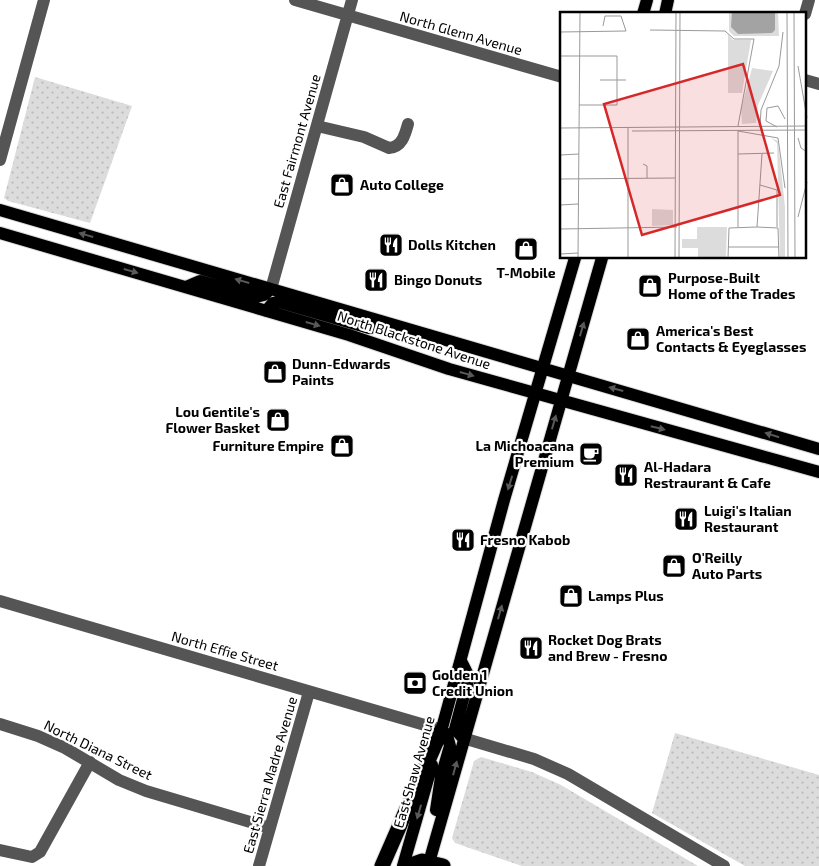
<svg xmlns="http://www.w3.org/2000/svg" width="819" height="866" font-family="'Exo 2',sans-serif">
	<style>
		.grass { fill: url(#grass-dots) }
		.lines { fill: none; stroke-linecap: round; stroke-linejoin: round }
		.major-casing { stroke: #dbdbdb; stroke-width: 14 }
		.highway-casing { stroke: #dbdbdb; stroke-width: 17 }
		.minor { stroke: #555; stroke-width: 12 }
		.major { stroke: #000; stroke-width: 12 }
		.highway { stroke: #000; stroke-width: 15 }
		.oneway { fill: #595959 }
		.labels { text-anchor: middle; stroke-width: 4.5; stroke-linejoin: round; paint-order: stroke }
		.street-label { font-size: 14px; fill: #000; stroke: #fff }
		.poi-label { font-size: 14px; font-weight: bold; fill: #000; stroke: #fff; text-anchor: start }
		.inset-road { fill: none; stroke: #999; stroke-width: 1 }
		.view { fill: #d62828; fill-opacity: 0.15; stroke: #d62828; stroke-width: 2.5 }
		.inset-edge { fill: none; stroke: #000; stroke-width: 2.5 }
	</style>
	<defs>
		<pattern id="grass-dots" width="8" height="8" patternUnits="userSpaceOnUse" patternTransform="scale(1.25)"><rect width="8" height="8" fill="#dcdcdc"/><path d="M2 2h.1M6 6h.1" fill="none" stroke="#bbb" stroke-width="1.8" stroke-linecap="round"/></pattern>
	</defs>
	<rect width="100%" height="100%" fill="#fff"/>
	<path class="grass" d="M35 77 132 106 90 223 8 201 4 198Z
		M675 733 819 775V866H745L652 813Z
		M481 757 532 772 561 785 698 866H522L455 843 452 838 474 761Z"/>
	<g class="lines">
		<g class="major-casing">
			<path id="major" d="M643 14 647 0
				M665 14 668 0
				M0 210 819 449
				M0 233 349 335 449 369 819 472
				M186 287 200 281 256 297 264 295 271 289
				M266 311 273 303 279 302 369 328 388 325
				M461 661 469 677 455 729 463 738
				M439 739 504 500 575 258
				M436 810 441 777 450 746 447 735 442 730
				M403 866 432 765
				M428 866 602 258"/>
		</g>
		<g class="highway-casing">
			<path id="highway" d="M382 866 441 731
				M408 866 422 861 443 866"/>
		</g>
		<path class="minor" d="M295 0 562 77
			M805 14 809 0
			M805 80 819 84
			M317 126 364 137 389 148C402 147 405 135 408 124
			M0 160 44 0
			M271 289 352 0
			M0 601 442 730
			M0 724 38 736 65 748 119 780 146 791 270 828
			M463 738 534 759 568 774 724 866
			M0 850 32 857 40 852 90 762
			M259 866 309 692"/>
		<use href="#major" class="major"/>
		<use href="#highway" class="highway"/>
	</g>
	<defs><path id="oneway-solid" d="M-6-.8H1V-3.2L6.5 0L1 3.2V.8H-6Z" transform="scale(1.25)"/></defs>
	<g class="oneway">
		<use href="#oneway-solid" transform="translate(86 235) rotate(-164)"/>
		<use href="#oneway-solid" transform="translate(131 271) rotate(16)"/>
		<use href="#oneway-solid" transform="translate(242 281) rotate(-164)"/>
		<use href="#oneway-solid" transform="translate(313 324) rotate(16)"/>
		<use href="#oneway-solid" transform="translate(582 329) rotate(-74)"/>
		<use href="#oneway-solid" transform="translate(467 374) rotate(16)"/>
		<use href="#oneway-solid" transform="translate(616 389) rotate(-165)"/>
		<use href="#oneway-solid" transform="translate(554 422) rotate(-74)"/>
		<use href="#oneway-solid" transform="translate(658 428) rotate(14)"/>
		<use href="#oneway-solid" transform="translate(772 435) rotate(-163)"/>
		<use href="#oneway-solid" transform="translate(510 483) rotate(107)"/>
		<use href="#oneway-solid" transform="translate(500 612) rotate(-74)"/>
		<use href="#oneway-solid" transform="translate(455 768) rotate(-75)"/>
		<use href="#oneway-solid" transform="translate(419 812) rotate(106)"/>
	</g>
	<defs>
		<g id="shop-square" transform="scale(1.25)"><rect x="-9" y="-9" width="18" height="18" rx="4" fill="#000" stroke="#fff"/><path d="M-5-2.5h2.3a2.7 3.5 0 0 1 5.4 0H5L5.5 6h-11ZM-1.5-2.5h3a1.5 2.3 0 0 0-3 0Z" fill="#fff"/></g>
		<g id="restaurant-square" transform="scale(1.25)"><rect x="-9" y="-9" width="18" height="18" rx="4" fill="#000" stroke="#fff"/><path d="M-5-6h1v4h1v-4h1v4h1v-4h1v5L-1.5 .5V6h-2V.5L-5-1ZM5-6V6H3V1.5H1.5Q1.5-4 5-6Z" fill="#fff"/></g>
		<g id="cafe-square" transform="scale(1.25)"><rect x="-9" y="-9" width="18" height="18" rx="4" fill="#000" stroke="#fff"/><path d="M-5.5-4.5H6V0H3Q3 3.5 0 3.5H-2.5Q-5.5 3.5-5.5 0ZM3-3.2v2h1.7v-2ZM-6 4.5H4V6H-6Z" fill="#fff"/></g>
		<g id="bank-square" transform="scale(1.25)"><rect x="-9" y="-9" width="18" height="18" rx="4" fill="#000" stroke="#fff"/><path d="M-6-4H6V4H-6ZM0-2.3a2.3 2.3 0 1 0 0 4.6a2.3 2.3 0 1 0 0-4.6Z" fill="#fff"/></g>
	</defs>
	<g fill-rule="evenodd">
		<use href="#shop-square" x="342" y="185"/>
		<use href="#restaurant-square" x="391" y="245"/>
		<use href="#shop-square" x="526" y="249"/>
		<use href="#restaurant-square" x="376" y="280"/>
		<use href="#shop-square" x="650" y="286"/>
		<use href="#shop-square" x="638" y="339"/>
		<use href="#shop-square" x="275" y="372"/>
		<use href="#shop-square" x="278" y="420"/>
		<use href="#shop-square" x="342" y="446"/>
		<use href="#cafe-square" x="591" y="454"/>
		<use href="#restaurant-square" x="626" y="475"/>
		<use href="#restaurant-square" x="686" y="519"/>
		<use href="#restaurant-square" x="463" y="540"/>
		<use href="#shop-square" x="674" y="566"/>
		<use href="#shop-square" x="571" y="596"/>
		<use href="#restaurant-square" x="531" y="648"/>
		<use href="#bank-square" x="415" y="683"/>
	</g>
	<g class="labels">
		<g class="street-label">
			<text transform="translate(461 33) rotate(16)" y="5">North Glenn Avenue</text>
			<text transform="translate(297 141) rotate(-74)" y="5">East Fairmont Avenue</text>
			<text transform="translate(414 340) rotate(18)" y="5">North Blackstone Avenue</text>
			<text transform="translate(225 651) rotate(16)" y="5">North Effie Street</text>
			<text transform="translate(98 750) rotate(26)" y="5">North Diana Street</text>
			<text transform="translate(414 772) rotate(-74)" y="5">East Shaw Avenue</text>
			<text transform="translate(270 775) rotate(-74)" y="5">East Sierra Madre Avenue</text>
		</g>
		<g class="poi-label">
			<text x="360" y="190">Auto College</text>
			<text x="408" y="250">Dolls Kitchen</text>
			<text x="526" y="278" text-anchor="middle">T-Mobile</text>
			<text x="668" y="283">Purpose-Built<tspan x="668" dy="16">Home of the Trades</tspan></text>
			<text x="394" y="285">Bingo Donuts</text>
			<text x="656" y="336">America's Best<tspan x="656" dy="16">Contacts &amp; Eyeglasses</tspan></text>
			<text x="292" y="369">Dunn-Edwards<tspan x="292" dy="16">Paints</tspan></text>
			<text x="260" y="417" text-anchor="end">Lou Gentile's<tspan x="260" dy="16">Flower Basket</tspan></text>
			<text x="324" y="451" text-anchor="end">Furniture Empire</text>
			<text x="574" y="451" text-anchor="end">La Michoacana<tspan x="574" dy="16">Premium</tspan></text>
			<text x="644" y="472">Al-Hadara<tspan x="644" dy="16">Restraurant &amp; Cafe</tspan></text>
			<text x="704" y="516">Luigi's Italian<tspan x="704" dy="16">Restaurant</tspan></text>
			<text x="480" y="545">Fresno Kabob</text>
			<text x="692" y="563">O'Reilly<tspan x="692" dy="16">Auto Parts</tspan></text>
			<text x="588" y="601">Lamps Plus</text>
			<text x="548" y="645">Rocket Dog Brats<tspan x="548" dy="16">and Brew - Fresno</tspan></text>
			<text x="432" y="680">Golden 1<tspan x="432" dy="16">Credit Union</tspan></text>
		</g>
	</g>
	<g transform="translate(560 12)">
		<rect width="246" height="246" fill="#fff"/>
		<path d="M169 0H218L219 24H174L169 19ZM168 22 173 28H191L182 81H168ZM192 56 213 59 198 93 196 111 182 112 181 97ZM211 126 218 129 225 195V246H220L217 131ZM92 197 113 198V213L92 214ZM137 215H167L166 245H138V236H122V227H137Z" fill="#dcdcdc"/>
		<path d="M172 0H215V18L212 21 178 22 171 15Z" fill="#a3a3a3"/>
		<path class="inset-road" d="M227 0 228 246M234 0 235 246M90 18 165 19 174 27H194L178 114M0 20 66 19 61 4H45L43 14M0 44H57V93H19M238 54 247 106M40 68H66M217 115 206 109 207 96 218 94 225 107M0 116 247 114M203 118 200 115 201 98 219 54 223 20M72 119 247 118M178 119 218 126 225 176M238 126 241 136 247 140M178 142 214 141M0 143 19 142M83 152 87 154V166M0 167 115 166M200 173 217 178V215M0 193 18 192M238 205 247 170M178 215V119M197 215 202 142M0 217 117 215M168 235H219M0 242 18 241M18 246 20 0M68 246V116M115 246 116 0M119 246 120 0M168 246 169 216 197 215 218 216 219 246"/>
		<path class="view" d="M183 52 220 183 82 223 44 92Z"/>
		<rect width="246" height="246" class="inset-edge"/>
	</g>
</svg>
